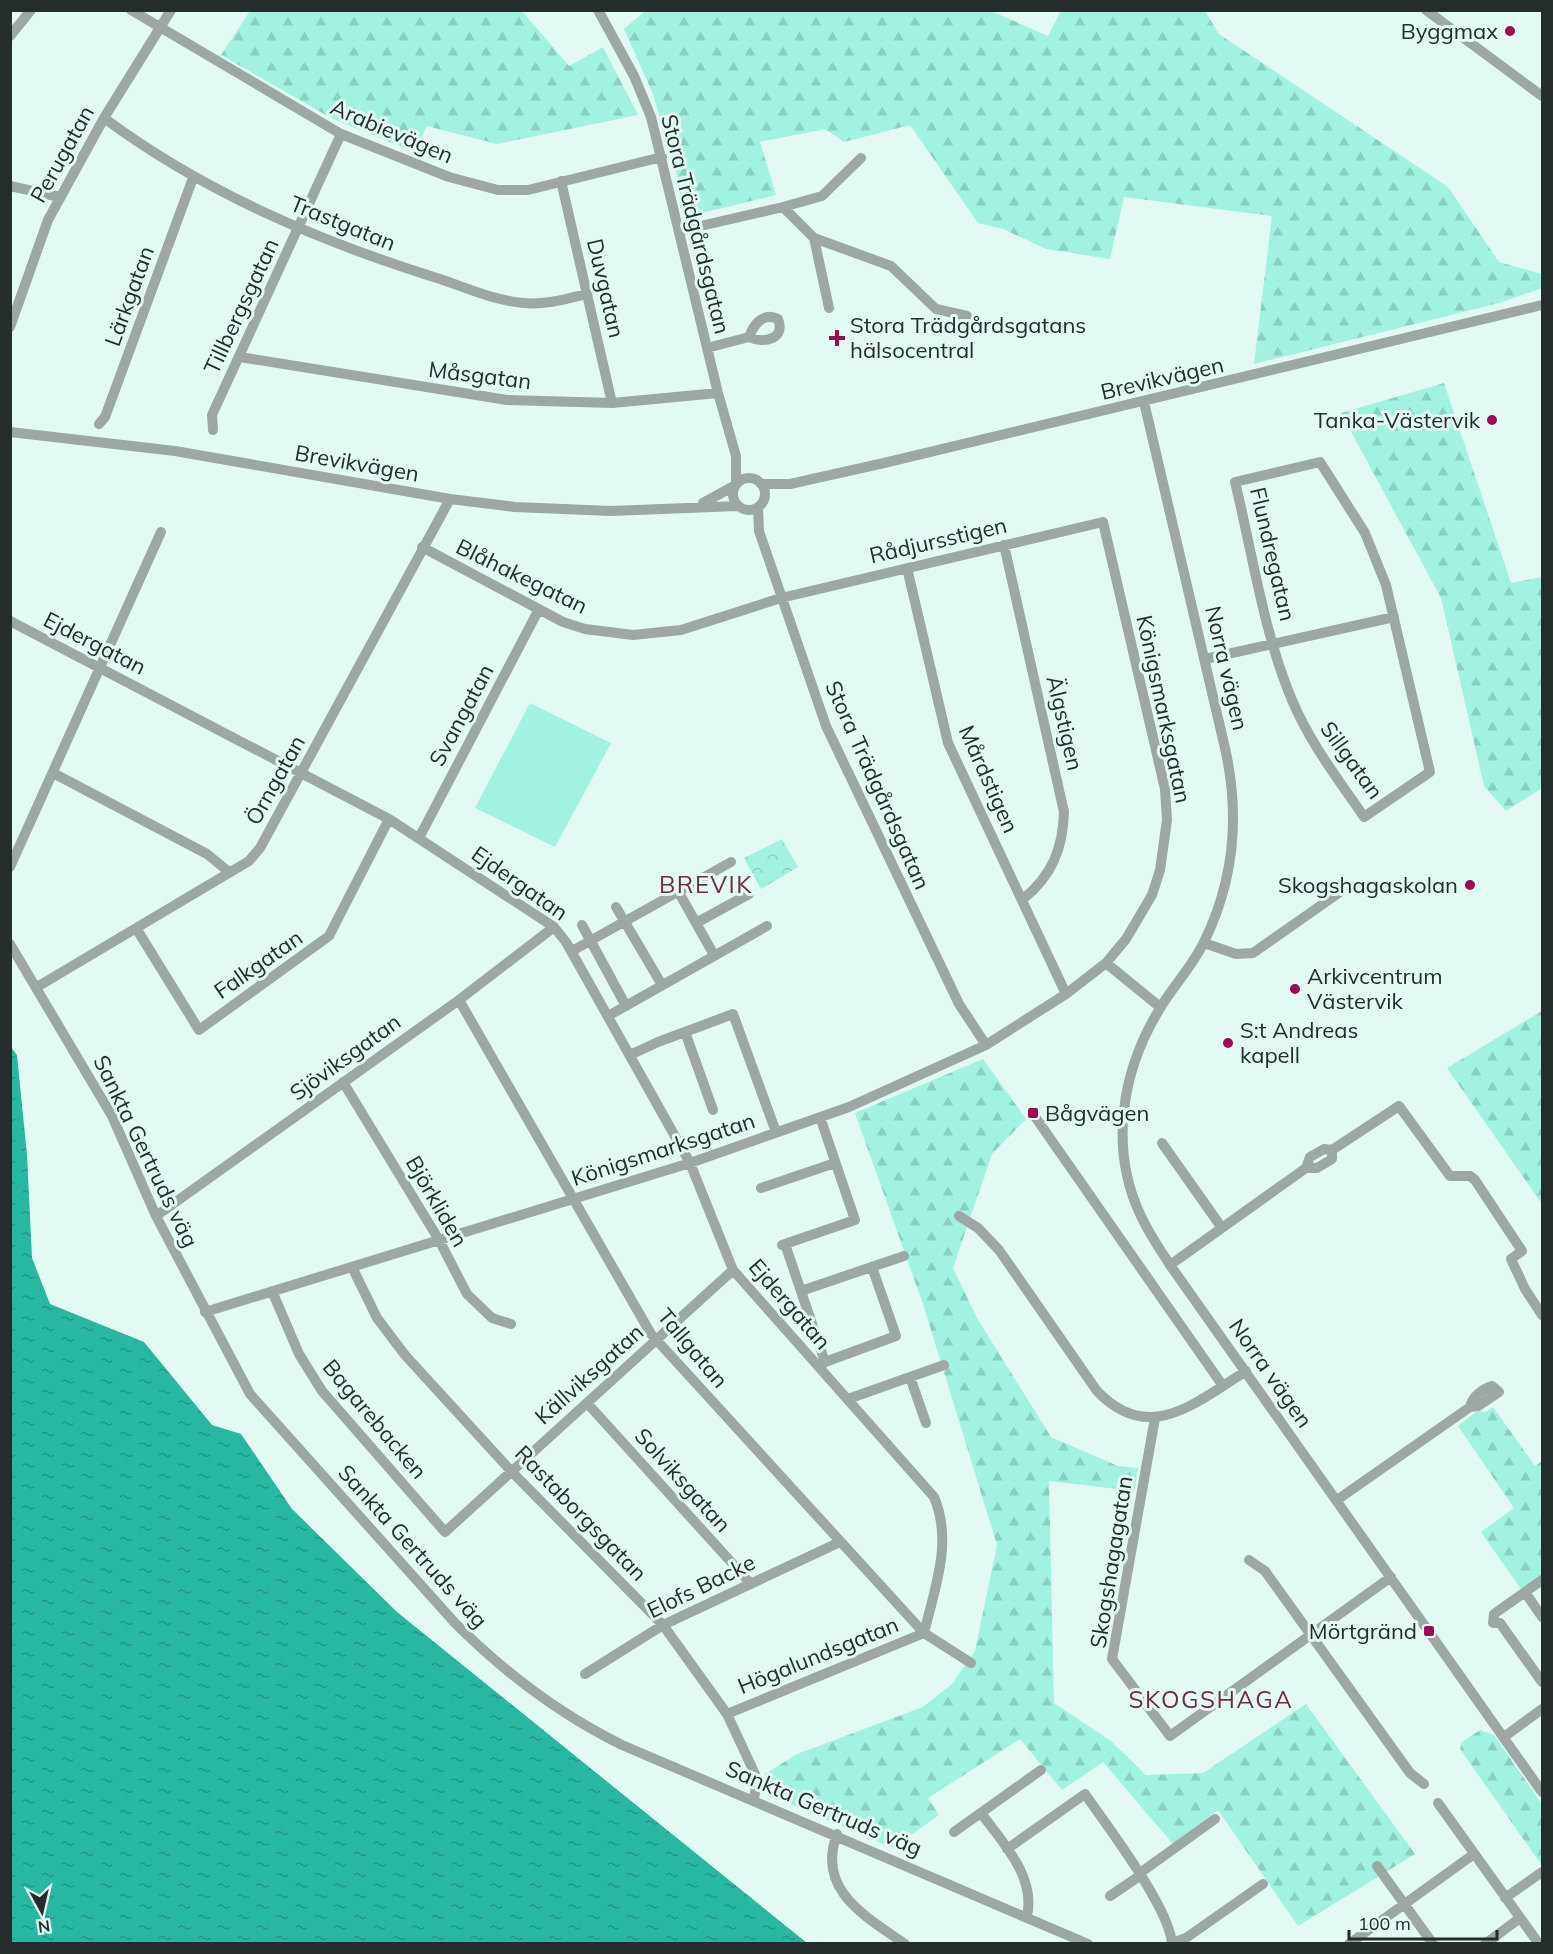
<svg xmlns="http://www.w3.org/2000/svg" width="1553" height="1954" font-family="Mulish,sans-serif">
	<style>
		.forest { fill: url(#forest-firs) }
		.park { fill: url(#park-crowns) }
		.pitch { fill: #a1f2e1 }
		.water { fill: url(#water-ripples) }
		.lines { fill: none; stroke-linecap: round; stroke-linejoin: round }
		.minor { stroke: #9da7a4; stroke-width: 10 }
		.poi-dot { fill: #9e0a54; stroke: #e3f9f4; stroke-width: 2 }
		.labels { text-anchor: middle; stroke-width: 6; stroke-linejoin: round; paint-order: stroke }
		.poi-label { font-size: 22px; fill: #242d2b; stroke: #e3f9f4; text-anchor: end }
		.street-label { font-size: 22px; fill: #242d2b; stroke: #e3f9f4 }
		.neighbourhood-label { font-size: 24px; letter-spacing: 1.5px; fill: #6f2b45; stroke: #e3f9f4 }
	</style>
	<defs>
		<pattern id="forest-firs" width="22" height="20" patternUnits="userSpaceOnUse" patternTransform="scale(1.5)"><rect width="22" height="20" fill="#a1f2e1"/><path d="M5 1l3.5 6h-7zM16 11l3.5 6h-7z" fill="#8ad0c1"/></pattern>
		<pattern id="park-crowns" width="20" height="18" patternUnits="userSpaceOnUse" patternTransform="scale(1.5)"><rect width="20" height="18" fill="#a1f2e1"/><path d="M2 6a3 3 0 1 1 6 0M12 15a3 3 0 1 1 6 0" fill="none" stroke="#8ad0c1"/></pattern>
		<pattern id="water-ripples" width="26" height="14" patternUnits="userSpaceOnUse" patternTransform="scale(1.5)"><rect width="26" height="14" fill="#28b7a1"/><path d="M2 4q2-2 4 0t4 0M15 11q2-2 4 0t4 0" fill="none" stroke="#229583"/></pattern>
	</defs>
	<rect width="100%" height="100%" fill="#e3f9f4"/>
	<path class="forest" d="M250 11H522L569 66 603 47 638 115 497 144 427 126 414 152 331 118 221 55Z
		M645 11H991L1048 36 1061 11H1205L1219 34 1448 187 1499 262 1542 274V288L1499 303 1254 364 1272 216 1124 197 1110 259 1046 249 1003 229 978 223 910 125 844 142 825 129 760 142 776 195 689 216 653 94 624 29Z
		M1444 383 1511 583 1542 577V788L1506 811 1484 786 1441 598 1341 413Z
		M1542 1011V1204L1447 1068Z
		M983 1059 1026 1119 992 1154 953 1268 977 1318 1051 1437 1118 1466 1138 1468 1134 1491 1049 1481 1054 1703 1111 1741 1146 1775 1203 1773 1306 1704 1415 1854 1298 1926 1218 1810 1173 1844 1103 1762 1062 1790 1020 1739 928 1798 939 1815 893 1848 793 1805 770 1788 765 1774 797 1754 923 1707 952 1684 975 1651 997 1545 923 1304 855 1113Z
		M1493 1407 1535 1466 1542 1461V1575L1521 1589 1481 1532 1514 1508 1458 1426 1477 1411 1486 1412Z
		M1480 1730 1494 1735 1542 1804 1541 1864 1460 1749 1462 1742Z"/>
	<path class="park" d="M782 839 798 867 761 889 744 858Z"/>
	<path class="pitch" d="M530 703 611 743 555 847 475 808Z"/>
	<path class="water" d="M10 1046 17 1055 27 1155 32 1258 50 1304 144 1342 212 1425 241 1434 292 1509 397 1612 807 1943H11Z"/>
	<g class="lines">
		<path class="minor" d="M131 10 341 134 449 177 498 190H528L662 157
			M598 10 634 76 651 117 718 393 736 456V484
			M1426 10 1542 96
			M10 36 31 10
			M104 118C205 193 321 242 440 279 467 288 496 301 524 303 546 305 566 299 587 294
			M561 181 612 403
			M10 186 60 197
			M783 207 822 196 861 158
			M679 231 783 207 814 238 891 266 936 309 967 316
			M814 238 829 308
			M10 327 48 220 104 118 171 10
			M707 348 749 337C764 344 786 339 778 319 763 312 754 324 749 337
			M240 357 507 400 612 403 718 393
			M1144 402 1225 748C1240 815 1235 879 1204 942 1192 967 1173 986 1159 1010 1122 1071 1109 1147 1140 1214 1148 1232 1159 1248 1170 1265L1542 1792
			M99 424 105 417 193 178
			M213 430 212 415 341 134
			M10 432 175 451 450 499 515 507 611 511 738 506
			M1320 462 1365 533 1386 585 1430 772 1364 817C1338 779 1310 743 1292 700 1264 635 1252 551 1235 482Z
			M733 494a16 16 0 1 1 32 0a16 16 0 1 1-32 0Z
			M761 484H790L884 463 1542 305
			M703 503 734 486
			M758 507 759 531 826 726 959 1004 986 1045
			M1004 545 1064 812C1063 848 1052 876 1023 899
			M907 568 948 743 1066 994
			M10 621 389 819 554 927 566 942 690 1163 733 1270 934 1497C953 1542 935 1587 924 1633
			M1205 659 1394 617
			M53 773 207 854 229 872
			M419 838 539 609
			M10 867 161 532
			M678 891 714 955
			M616 907 662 985
			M696 923 749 894
			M582 925 626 1006
			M136 928 199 1030 329 936 389 819
			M1204 943 1236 954 1253 953 1340 892
			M10 944 112 1116 156 1216 250 1394 455 1623C505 1673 559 1714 622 1745L1088 1944
			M572 951 731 862
			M1106 963 1160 1007
			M37 987 249 861 260 848 450 499
			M459 1000 651 1334 924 1633 971 1663
			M608 1016 767 926
			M685 1032 713 1110
			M630 1055 658 1042 733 1014 776 1132
			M343 1082 439 1240 467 1294 492 1318 511 1324
			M1162 1143 1222 1228
			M1332 1150 1399 1106 1450 1176H1470L1475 1180 1522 1251 1511 1259 1525 1289 1542 1315
			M761 1188 835 1163
			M156 1216 459 1000 554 927
			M959 1216 978 1228 999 1250 1097 1391C1140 1436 1179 1415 1223 1386L1031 1111
			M785 1244 825 1362
			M782 1245 855 1220 820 1117
			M1170 1265 1306 1168H1317L1332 1159V1150L1324 1149 1310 1157 1306 1168
			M352 1267 377 1318 405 1355 511 1471 663 1625 727 1714 755 1774 757 1781 754 1799
			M272 1291 299 1354 322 1391 445 1532 733 1270
			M801 1291 904 1256
			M205 1312 690 1163 849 1107 986 1045 1066 994 1106 963 1126 939 1152 895 1160 870 1167 820 1165 789 1103 522 781 598 681 630 633 635 585 629 563 622 422 547
			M820 1367 825 1362 896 1336 872 1267
			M910 1377 926 1423
			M1223 1386 1246 1371
			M848 1399 944 1365
			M587 1403 751 1584
			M1155 1418 1112 1659 1170 1736 1391 1577
			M1337 1500 1470 1407 1478 1406 1499 1392 1492 1386C1482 1389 1472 1397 1470 1407
			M1249 1560 1265 1571 1410 1773 1424 1784
			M1542 1580 1494 1614 1493 1623H1500L1542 1682
			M1525 1592 1542 1617
			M585 1674 663 1625 840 1542
			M727 1714 924 1633
			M1504 1737 1542 1709
			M1438 1803 1539 1944
			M981 1813C1003 1843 1036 1877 1027 1916
			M954 1832 1041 1770
			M837 1834C816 1890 865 1916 905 1944
			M1007 1849 1085 1794C1107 1826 1170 1908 1172 1944
			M1377 1866 1433 1944
			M1140 1873 1215 1819
			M1110 1896 1141 1875
			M1505 1898 1542 1872
			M1172 1943 1186 1938 1263 1884
			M1349 1944 1474 1854
			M1485 1944 1520 1918"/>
	</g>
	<g class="poi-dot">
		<circle cx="1510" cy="31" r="6"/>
		<path d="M834 329h6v6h6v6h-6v6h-6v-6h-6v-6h6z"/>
		<circle cx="1492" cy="420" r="6"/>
		<circle cx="1470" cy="885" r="6"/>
		<circle cx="1295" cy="989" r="6"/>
		<circle cx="1228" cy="1043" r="6"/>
		<rect x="1027" y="1107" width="12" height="12" rx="3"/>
		<rect x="1423" y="1625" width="12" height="12" rx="3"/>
	</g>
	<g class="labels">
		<g class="poi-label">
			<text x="1498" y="39">Byggmax</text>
			<text x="850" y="333" text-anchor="start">Stora Trädgårdsgatans<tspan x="850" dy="25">hälsocentral</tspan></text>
			<text x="1480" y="428">Tanka-Västervik</text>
			<text x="1458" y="893">Skogshagaskolan</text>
			<text x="1307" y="984" text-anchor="start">Arkivcentrum<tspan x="1307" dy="25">Västervik</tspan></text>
			<text x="1240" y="1038" text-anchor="start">S:t Andreas<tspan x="1240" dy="25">kapell</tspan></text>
			<text x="1045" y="1121" text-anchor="start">Bågvägen</text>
			<text x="1417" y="1639">Mörtgränd</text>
		</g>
		<g class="street-label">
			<text transform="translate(392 131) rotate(23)" y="8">Arabievägen</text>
			<text transform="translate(62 154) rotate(-61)" y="8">Perugatan</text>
			<text transform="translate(343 223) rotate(22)" y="8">Trastgatan</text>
			<text transform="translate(696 224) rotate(76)" y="8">Stora Trädgårdsgatan</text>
			<text transform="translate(606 288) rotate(77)" y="8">Duvgatan</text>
			<text transform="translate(129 296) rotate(-70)" y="8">Lärkgatan</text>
			<text transform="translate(241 306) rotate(-65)" y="8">Tillbergsgatan</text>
			<text transform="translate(480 375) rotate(7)" y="8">Måsgatan</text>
			<text transform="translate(1162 378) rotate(-13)" y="8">Brevikvägen</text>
			<text transform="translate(357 463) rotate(10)" y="8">Brevikvägen</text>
			<text transform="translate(938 540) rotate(-13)" y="8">Rådjursstigen</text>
			<text transform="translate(1273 554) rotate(77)" y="8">Flundregatan</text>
			<text transform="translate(522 576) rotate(26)" y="8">Blåhakegatan</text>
			<text transform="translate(95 643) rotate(27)" y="8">Ejdergatan</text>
			<text transform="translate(1227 668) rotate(77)" y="8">Norra vägen</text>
			<text transform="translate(1164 709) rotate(78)" y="8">Königsmarksgatan</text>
			<text transform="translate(461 715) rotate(-62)" y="8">Svangatan</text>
			<text transform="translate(1065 723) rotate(77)" y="8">Älgstigen</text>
			<text transform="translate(1352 760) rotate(54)" y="8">Sillgatan</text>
			<text transform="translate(989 779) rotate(66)" y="8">Mårdstigen</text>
			<text transform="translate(275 780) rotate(-61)" y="8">Örngatan</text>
			<text transform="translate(878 785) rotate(66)" y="8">Stora Trädgårdsgatan</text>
			<text transform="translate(520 883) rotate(35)" y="8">Ejdergatan</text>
			<text transform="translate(258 964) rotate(-35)" y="8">Falkgatan</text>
			<text transform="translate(345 1057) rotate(-36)" y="8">Sjöviksgatan</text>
			<text transform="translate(663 1149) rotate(-18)" y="8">Königsmarksgatan</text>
			<text transform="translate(146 1151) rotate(64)" y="8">Sankta Gertruds väg</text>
			<text transform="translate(437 1201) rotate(60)" y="8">Björkliden</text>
			<text transform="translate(790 1304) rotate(49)" y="8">Ejdergatan</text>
			<text transform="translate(693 1348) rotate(50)" y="8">Tallgatan</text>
			<text transform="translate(1271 1373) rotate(55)" y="8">Norra vägen</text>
			<text transform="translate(589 1374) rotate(-42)" y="8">Källviksgatan</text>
			<text transform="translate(375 1419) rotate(50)" y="8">Bagarebacken</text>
			<text transform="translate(683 1480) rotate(48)" y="8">Solviksgatan</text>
			<text transform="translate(581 1513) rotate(46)" y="8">Rastaborgsgatan</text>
			<text transform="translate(413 1546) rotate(48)" y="8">Sankta Gertruds väg</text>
			<text transform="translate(1111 1562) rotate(-81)" y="8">Skogshagagatan</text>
			<text transform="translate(701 1586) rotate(-26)" y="8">Elofs Backe</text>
			<text transform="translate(818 1655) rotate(-22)" y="8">Högalundsgatan</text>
			<text transform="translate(824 1808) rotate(23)" y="8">Sankta Gertruds väg</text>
		</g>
		<g class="neighbourhood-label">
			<text x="706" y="893">BREVIK</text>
			<text x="1211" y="1708">SKOGSHAGA</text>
		</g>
	</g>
	<rect width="1553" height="1954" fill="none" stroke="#242d2b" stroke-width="24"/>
	<g transform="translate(42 1912) rotate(172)" stroke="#e3f9f4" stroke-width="4.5" paint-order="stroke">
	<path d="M0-4.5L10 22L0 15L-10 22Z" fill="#242d2b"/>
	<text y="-9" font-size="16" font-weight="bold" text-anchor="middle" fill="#242d2b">N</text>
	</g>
	<path d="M1349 1930v9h148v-9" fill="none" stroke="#242d2b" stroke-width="3"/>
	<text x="1358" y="1930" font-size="18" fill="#242d2b" stroke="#e3f9f4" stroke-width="4.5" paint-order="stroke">100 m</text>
</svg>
